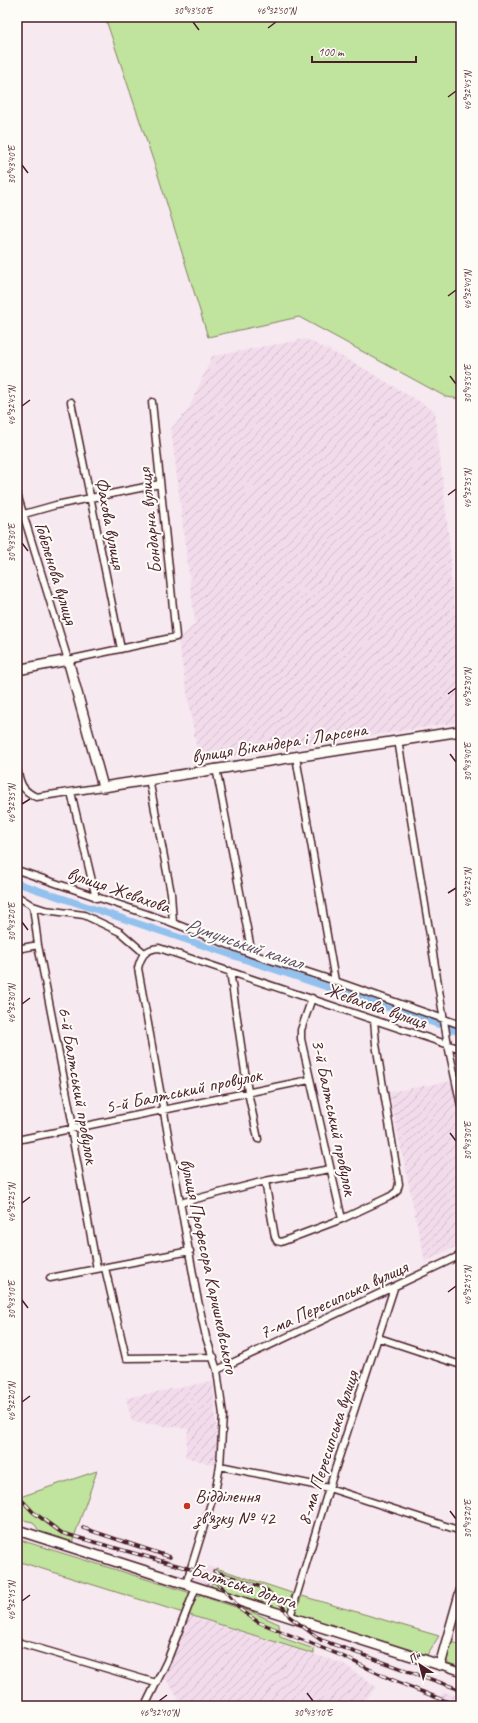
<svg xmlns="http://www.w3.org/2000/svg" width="478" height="1723" font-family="Caveat,sans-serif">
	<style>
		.built { fill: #f2dcec }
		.industrial { fill: url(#industrial-furrows) }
		.green { fill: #c0e39d; stroke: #858164 }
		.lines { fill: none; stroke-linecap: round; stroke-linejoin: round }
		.canal { stroke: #93c1ed; stroke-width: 7 }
		.street-casing { stroke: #4a1f2b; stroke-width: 9 }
		.secondary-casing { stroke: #4a1f2b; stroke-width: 12 }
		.street { stroke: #fdfcf7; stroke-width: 6 }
		.secondary { stroke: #fdfcf7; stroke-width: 9 }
		.rail-casing { stroke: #4a1f2b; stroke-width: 3.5 }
		.rail { stroke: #fdfcf7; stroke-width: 2; stroke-dasharray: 6; stroke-linecap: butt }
		.ticks { fill: none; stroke: #4a1f2b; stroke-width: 1.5 }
		.poi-dot { fill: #c8321e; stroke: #fdfcf7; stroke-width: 1.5 }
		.labels { text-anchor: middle; stroke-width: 4; stroke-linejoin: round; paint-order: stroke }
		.street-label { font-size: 19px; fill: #4a1f2b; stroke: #fdfcf7 }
		.poi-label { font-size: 19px; fill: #4a1f2b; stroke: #fdfcf7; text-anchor: start }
		.water-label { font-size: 20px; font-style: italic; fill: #605065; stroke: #fdfcf7 }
		.neatline { fill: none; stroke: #4a1f2b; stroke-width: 1.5 }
		.ticks-label { font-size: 10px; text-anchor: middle; fill: #4a1f2b }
	</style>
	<defs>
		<pattern id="industrial-furrows" width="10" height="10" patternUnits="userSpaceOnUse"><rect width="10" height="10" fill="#f2dcec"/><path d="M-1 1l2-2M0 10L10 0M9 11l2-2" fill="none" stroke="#d1bccb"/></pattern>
	</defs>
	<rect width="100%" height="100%" fill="#f7e9f0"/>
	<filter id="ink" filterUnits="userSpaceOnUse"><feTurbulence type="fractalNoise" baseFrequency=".025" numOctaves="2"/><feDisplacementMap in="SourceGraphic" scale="8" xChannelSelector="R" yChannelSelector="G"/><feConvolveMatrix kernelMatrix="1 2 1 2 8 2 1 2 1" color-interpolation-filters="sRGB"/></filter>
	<g filter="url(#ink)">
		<path class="built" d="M197 1563 216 1568 211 1587 192 1583Z"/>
		<path class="industrial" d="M306 339 353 362 435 411 451 557V579L461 653V722L199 762 178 641 195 624 171 429 188 410 212 356Z
			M452 1081 461 1126V1244L425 1262 389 1092Z
			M213 1381 219 1466 185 1457 188 1429 132 1422 126 1398Z
			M186 1615 342 1663 376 1687 361 1706H183L162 1673Z
			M444 1692 461 1697V1706H434Z"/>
		<path class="green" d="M105 17H461V399L446 397 299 317 208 337 158 175Z
			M97 1471 72 1543 42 1535 33 1522 23 1520 20 1529 17 1528V1498Z
			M17 1539 252 1612 279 1624 280 1637 314 1649V1654L17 1561Z
			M216 1568 292 1593 288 1612 211 1587Z
			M302 1596 439 1636 427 1655 294 1615Z
			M450 1641 461 1645V1667L448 1663 445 1657Z"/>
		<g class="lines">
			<path class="canal" d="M17 883 461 1032"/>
			<g class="street-casing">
				<path id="street" d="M71 402 121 649
					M17 494 68 660 176 637 152 402
					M24 514 56 505 160 484
					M398 740 448 1045 461 1106
					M296 757 335 981
					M216 768 252 954
					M17 770C21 785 22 790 36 797L103 787
					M149 779 171 893 173 923
					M71 792 96 898
					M17 870 173 923 252 954 335 981 461 1025
					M17 896 33 906 45 910 84 915 120 932 144 953
					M33 906 38 945 72 1121V1135L97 1269
					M17 949 38 945
					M230 971 248 1092 258 1139
					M312 998 301 1030V1039L342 1219
					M17 1140 309 1080
					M265 1181 275 1237 277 1241 281 1242 342 1219 391 1196 397 1191 399 1184 376 1044 374 1020
					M180 1203 265 1181 330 1169
					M105 1268 126 1358 214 1357
					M50 1278 190 1251
					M379 1338 461 1365
					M217 1370 461 1255
					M220 1466 329 1488 461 1531
					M186 1584 216 1487 220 1466 223 1415 217 1370 206 1337 197 1296 138 968C141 956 145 949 159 948L461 1049
					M290 1617 329 1488 394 1288
					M17 1642 156 1683
					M440 1665 461 1672
					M145 1706 167 1661 196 1587"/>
			</g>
			<g class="secondary-casing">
				<path id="secondary" d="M17 670 68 660 103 787 461 731
					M17 1530 440 1665 461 1591"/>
			</g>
			<use href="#street" class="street"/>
			<use href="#secondary" class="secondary"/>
			<g class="rail-casing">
				<path id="rail" d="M17 1495 33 1512 62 1533 194 1570
					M83 1528 170 1557
					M214 1571 264 1588 279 1601 290 1617 321 1640 461 1690
					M206 1575 222 1587 241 1610 258 1622 342 1656 390 1679 458 1706"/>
			</g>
			<use href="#rail" class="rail"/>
		</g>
	</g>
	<path class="ticks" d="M193 22 199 30M268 28 276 22M448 97 456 91M22 165 28 173M448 296 456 290M450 376 456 384M22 406 30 400M448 495 456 489M22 543 28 551M448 694 456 688M450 754 456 762M22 804 30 799M448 893 456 888M22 922 28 930M22 1004 30 998M450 1133 456 1141M22 1203 30 1197M448 1292 456 1286M22 1300 28 1308M22 1402 30 1396M450 1511 456 1519M22 1601 30 1595M307 1693 313 1701M159 1701 167 1695"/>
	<circle class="poi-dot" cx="187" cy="1506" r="4"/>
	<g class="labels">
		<g class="street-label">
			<text transform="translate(149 521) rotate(-96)" y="7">Бондарна вулиця</text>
			<text transform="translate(111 523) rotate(79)" y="7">Фахова вулиця</text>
			<text transform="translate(57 573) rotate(73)" y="7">Гобеленова вулиця</text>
			<text transform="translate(279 742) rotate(-9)" y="7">вулиця Вікандера і Ларсена</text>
			<text transform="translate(119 889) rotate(19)" y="7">вулиця Жевахова</text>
			<text transform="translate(376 1005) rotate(19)" y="7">Жевахова вулиця</text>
			<text transform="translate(79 1085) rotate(80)" y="7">6-й Балтський провулок</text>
			<text transform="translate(183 1090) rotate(-12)" y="7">5-й Балтський провулок</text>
			<text transform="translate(335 1117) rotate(78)" y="7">3-й Балтський провулок</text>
			<text transform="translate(210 1266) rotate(78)" y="7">вулиця Професора Каришковського</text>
			<text transform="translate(333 1299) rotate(-25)" y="7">7-ма Пересипська вулиця</text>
			<text transform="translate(327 1448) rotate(-72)" y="7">8-ма Пересипська вулиця</text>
			<text transform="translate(244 1585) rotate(18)" y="7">Балтська дорога</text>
		</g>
		<g class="poi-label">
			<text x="195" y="1502">Відділення<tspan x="195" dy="22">зв'язку № 42</tspan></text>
		</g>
		<g class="water-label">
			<text transform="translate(244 943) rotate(19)" y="7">Румунський канал</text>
		</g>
	</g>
	<rect width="478" height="1723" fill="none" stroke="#fdfcf7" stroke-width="44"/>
	<g transform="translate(420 1665) rotate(324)" stroke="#fdfcf7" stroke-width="3" paint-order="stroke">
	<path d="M0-3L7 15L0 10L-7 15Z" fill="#4a1f2b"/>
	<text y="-6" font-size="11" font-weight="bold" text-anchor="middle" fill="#4a1f2b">Пн</text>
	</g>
	<path d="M312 56v6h104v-6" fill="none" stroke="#4a1f2b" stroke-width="2"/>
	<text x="318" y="56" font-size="12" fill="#4a1f2b" stroke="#fdfcf7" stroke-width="3" paint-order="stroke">100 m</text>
	<rect x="22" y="22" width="434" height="1679" class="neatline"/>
	<g class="ticks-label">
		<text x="193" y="14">30°43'50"E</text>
		<text x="276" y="14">46°32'50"N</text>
		<text transform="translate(467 91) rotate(-90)" y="4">46°32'45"N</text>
		<text transform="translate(11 165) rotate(-90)" y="4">30°43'40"E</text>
		<text transform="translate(467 290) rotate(-90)" y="4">46°32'40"N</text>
		<text transform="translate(467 384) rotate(-90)" y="4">30°43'50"E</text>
		<text transform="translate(11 406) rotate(-90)" y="4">46°32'45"N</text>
		<text transform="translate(467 489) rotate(-90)" y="4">46°32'35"N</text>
		<text transform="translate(11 543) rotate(-90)" y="4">30°43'30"E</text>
		<text transform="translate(467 688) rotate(-90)" y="4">46°32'30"N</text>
		<text transform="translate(467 762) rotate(-90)" y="4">30°43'40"E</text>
		<text transform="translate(11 804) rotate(-90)" y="4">46°32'35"N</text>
		<text transform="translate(467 888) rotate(-90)" y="4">46°32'25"N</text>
		<text transform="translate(11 922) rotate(-90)" y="4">30°43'20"E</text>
		<text transform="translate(11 1004) rotate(-90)" y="4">46°32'30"N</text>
		<text transform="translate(467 1141) rotate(-90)" y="4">30°43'30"E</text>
		<text transform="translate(11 1203) rotate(-90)" y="4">46°32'25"N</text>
		<text transform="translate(467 1286) rotate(-90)" y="4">46°32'15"N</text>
		<text transform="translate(11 1300) rotate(-90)" y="4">30°43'10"E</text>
		<text transform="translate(11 1402) rotate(-90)" y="4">46°32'20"N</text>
		<text transform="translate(467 1519) rotate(-90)" y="4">30°43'20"E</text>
		<text transform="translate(11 1601) rotate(-90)" y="4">46°32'15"N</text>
		<text x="159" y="1716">46°32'10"N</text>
		<text x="313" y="1716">30°43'10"E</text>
	</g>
</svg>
